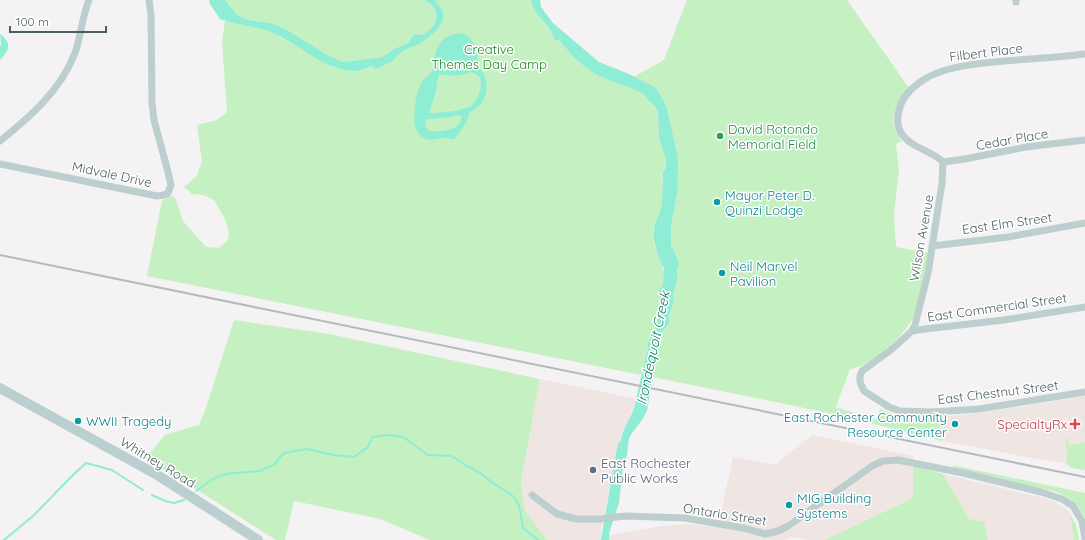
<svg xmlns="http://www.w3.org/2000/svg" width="1085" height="540" font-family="Quicksand,sans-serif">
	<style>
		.commercial { fill: #efe5e2 }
		.green { fill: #c5f0c2 }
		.water { fill: #8fedd6; fill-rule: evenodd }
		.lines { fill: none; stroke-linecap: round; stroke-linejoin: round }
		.stream { stroke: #8fedd6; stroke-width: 2 }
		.minor { stroke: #bdcece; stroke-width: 7 }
		.secondary { stroke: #bbcfd0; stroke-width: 10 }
		.rail { stroke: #b4bbbc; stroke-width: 2 }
		.leisure-dot { fill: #2e9e5b; stroke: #fff; stroke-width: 1.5 }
		.culture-dot { fill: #0f9aa8; stroke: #fff; stroke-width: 1.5 }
		.health-dot { fill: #e0444e; stroke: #fff; stroke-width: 1.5 }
		.service-dot { fill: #5c6f8a; stroke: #fff; stroke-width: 1.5 }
		.labels { text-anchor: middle; stroke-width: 3; stroke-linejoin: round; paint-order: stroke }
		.park-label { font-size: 13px; fill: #18831d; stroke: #fff }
		.street-label { font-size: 13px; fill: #495f60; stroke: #fff }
		.leisure-label { font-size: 13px; fill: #27864d; stroke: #fff; text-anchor: start }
		.culture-label { font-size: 13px; fill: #0d838f; stroke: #fff; text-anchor: start }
		.health-label { font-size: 13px; fill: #be3a42; stroke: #fff; text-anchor: end }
		.service-label { font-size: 13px; fill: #4e5e75; stroke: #fff; text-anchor: start }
		.water-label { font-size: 14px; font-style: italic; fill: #0e8064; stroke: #fff }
	</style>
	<rect width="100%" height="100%" fill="#f4f2f3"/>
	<path class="commercial" d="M540 379 636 399 630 417 622 432 621 441 618 443 615 466 602 526 600 540H548L544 536 525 511 521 481Z
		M1085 396V442L1069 445 1066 463 1032 458 942 441 939 417 980 413Z
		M812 435 913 456V498L825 540H808L792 537 784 540H609V535L663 526 685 524 718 527 733 457 775 465Z
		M943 474 1043 498 1055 502 1065 508 1070 514 1074 540H988L986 529 969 519Z"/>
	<path class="green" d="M225 0H425C429 3 435 7 436 12 439 20 430 33 421 35 419 35 416 34 414 34L408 43 394 49 382 57 344 62 329 56 270 23 249 20 237 15Z
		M435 0H531C532 12 543 19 549 28 552 32 553 36 555 40H559L565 46 621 84 664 60 687 0H847L909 88C895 106 886 121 902 141L896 144 899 170 894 215 896 247 929 253 916 312C906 335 875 365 850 369 846 382 840 394 836 407L876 420 880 409 896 415 915 418 939 417 942 441 834 414 653 377 658 348 663 331 669 323V315L674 301 673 295 679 262 671 245V226L677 195V153L668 112 666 105 662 98 655 106C660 116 658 126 659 136 660 144 664 152 666 160 667 165 664 167 663 172 661 182 665 194 662 205 659 216 653 223 653 234 653 256 673 268 659 290L663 304V307C656 314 659 318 657 326 655 333 647 339 648 347L641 375 147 276 162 200 166 199 169 196 175 197 183 221 206 247 219 248 228 240 229 232 225 219 214 200 203 195 192 194 184 187 196 177 202 162 197 125 217 120 227 112 222 42 225 20 263 29 275 34 333 67 363 70 371 66 377 69 393 61 397 56 407 49 420 44 435 32 443 11Z
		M234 320 329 334 540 379 521 481 525 511 544 536 548 540H430L380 519 294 501 285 540H276L188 484 145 459 165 435 199 425 206 408Z
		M1065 438H1067L1069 445 1085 442V470L1072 468 1066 464 1067 451Z
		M913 465 943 474 969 519 984 522 988 540H825L913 498Z
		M952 465 1085 493V518C1077 503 1069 497 1054 491L964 472 954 468Z
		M1070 514C1076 523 1078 530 1079 540H1074Z"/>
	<path class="water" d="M209 0H225L237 15 249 20 270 23 285 29 329 56 344 62 382 57 394 49 408 43 414 34C416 34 419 35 421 35 430 33 439 20 436 12 435 7 429 3 425 0H435L443 11V21L435 32 420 44 407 49 397 56 393 61 377 69 371 66C365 69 359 71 353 71 325 70 298 44 273 33 256 26 238 25 220 19L210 4Z
		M531 0H540L541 7 553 23 599 62 629 74 656 88 666 105 668 112 677 153 678 164 677 195 671 226V245L679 262 677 271V280L673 295 674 301 669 315V323L663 331 658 348 647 411 642 420 632 433 629 438 627 455 623 467 619 503 612 524 609 534V540H600L601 539 618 443 621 441C622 429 630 420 634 408L648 347C647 339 655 333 657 326 659 318 657 314 663 307V304L660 302 659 295V290L663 283 664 268 659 258 655 245 653 235 655 223 659 214 662 204 663 172 666 166V160L659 138 658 112 655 106 648 100 644 94 634 89 613 82 594 73 583 65 573 56 559 40H555C553 36 552 32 549 28 543 19 532 12 531 0Z
		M459 33C461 33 464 34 466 35 476 40 478 57 479 68 489 76 489 97 479 106 476 109 471 110 469 114 468 116 468 120 466 122 465 125 456 138 454 139 450 140 446 137 442 138 436 139 430 141 424 138 408 132 415 93 422 82 424 78 428 77 430 74 433 70 433 66 434 62 436 45 442 36 459 33ZM471 72C473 73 475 74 477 75 483 79 481 87 479 93 478 97 475 103 471 106 462 111 440 113 430 113 430 105 435 98 436 90 437 84 437 79 439 74 452 76 458 77 471 72ZM458 115 461 116C462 131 440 132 429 131L426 127 425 123 426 120 429 119 450 117Z
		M0 34C12 43 10 50 0 60V47L1 44Z"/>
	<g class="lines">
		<path class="stream" d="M196 491 213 479 226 474 259 471 274 465 284 453 307 449 333 455 354 457 368 447 372 437 387 435 403 437 428 455 452 456 467 466 482 474 490 481 513 496 519 505 523 528 538 540
			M152 495 165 501 174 503 184 500
			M4 540 33 516 73 475 86 463 112 470 143 490"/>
		<path class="minor" d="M1016 0V2
			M1085 54C1049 59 1012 59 976 64 965 66 954 67 943 71 926 76 908 88 901 104 897 114 896 124 901 133 911 148 931 150 943 162L942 183 928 273 915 325 912 331 891 350 862 371 860 376V382L864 391 889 407 900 411 932 412 979 409 1085 392
			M0 141C30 117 61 90 75 53 81 36 82 17 89 0
			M943 162 965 159 1026 147 1085 140
			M0 164 157 196 164 195 168 193 171 185 168 172 154 120 152 103 151 15 149 0
			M932 246 1008 237 1085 223
			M912 331 925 329 1004 320 1085 307
			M532 495 557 514 576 519H600L625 516 685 518 743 528 765 534 778 531 788 526 872 466 883 461 898 460 963 473 1041 492 1062 499 1073 506 1082 521 1085 538"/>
		<path class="secondary" d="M0 388 159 476 258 540"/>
		<path class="rail" d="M0 255 1085 477"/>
	</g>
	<circle class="leisure-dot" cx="720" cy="136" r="4"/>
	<g class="culture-dot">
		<circle cx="717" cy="202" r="4"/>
		<circle cx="722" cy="273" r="4"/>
		<circle cx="78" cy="421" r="4"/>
		<circle cx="955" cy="424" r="4"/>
		<circle cx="789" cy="505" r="4"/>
	</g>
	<path class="health-dot" d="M1073 418h4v4h4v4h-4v4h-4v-4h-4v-4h4z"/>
	<circle class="service-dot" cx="593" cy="470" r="4"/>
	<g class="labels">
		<g class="park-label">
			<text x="489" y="54">Creative<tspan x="489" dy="15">Themes Day Camp</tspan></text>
		</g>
		<g class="street-label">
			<text transform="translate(986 52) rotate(-7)" y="5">Filbert Place</text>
			<text transform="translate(1012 139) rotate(-10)" y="5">Cedar Place</text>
			<text transform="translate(112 174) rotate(12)" y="5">Midvale Drive</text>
			<text transform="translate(1007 223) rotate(-8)" y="5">East Elm Street</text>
			<text transform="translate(921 238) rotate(-80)" y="5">Wilson Avenue</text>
			<text transform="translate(997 307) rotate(-8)" y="5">East Commercial Street</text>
			<text transform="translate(998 392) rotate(-7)" y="5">East Chestnut Street</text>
			<text transform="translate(158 462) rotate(31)" y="5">Whitney Road</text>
			<text transform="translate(725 514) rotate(9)" y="5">Ontario Street</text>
		</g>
		<g class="leisure-label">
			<text x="728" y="134">David Rotondo<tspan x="728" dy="15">Memorial Field</tspan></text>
		</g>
		<g class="culture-label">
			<text x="725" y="200">Mayor Peter D.<tspan x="725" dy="15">Quinzi Lodge</tspan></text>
			<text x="730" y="271">Neil Marvel<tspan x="730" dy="15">Pavilion</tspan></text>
			<text x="947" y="422" text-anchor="end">East Rochester Community<tspan x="947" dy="15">Resource Center</tspan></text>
			<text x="86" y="426">WWII Tragedy</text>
			<text x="797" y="503">MIG Building<tspan x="797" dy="15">Systems</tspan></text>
		</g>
		<g class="health-label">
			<text x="1067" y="429">SpecialtyRx</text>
		</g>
		<g class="service-label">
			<text x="601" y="468">East Rochester<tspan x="601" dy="15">Public Works</tspan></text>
		</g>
		<g class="water-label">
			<text transform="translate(653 348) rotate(-78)" y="5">Irondequoit Creek</text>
		</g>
	</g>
	<path d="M10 26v6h96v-6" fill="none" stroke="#495f60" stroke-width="2"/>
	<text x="16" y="26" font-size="12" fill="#495f60" stroke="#ffffff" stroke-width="3" paint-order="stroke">100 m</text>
</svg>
